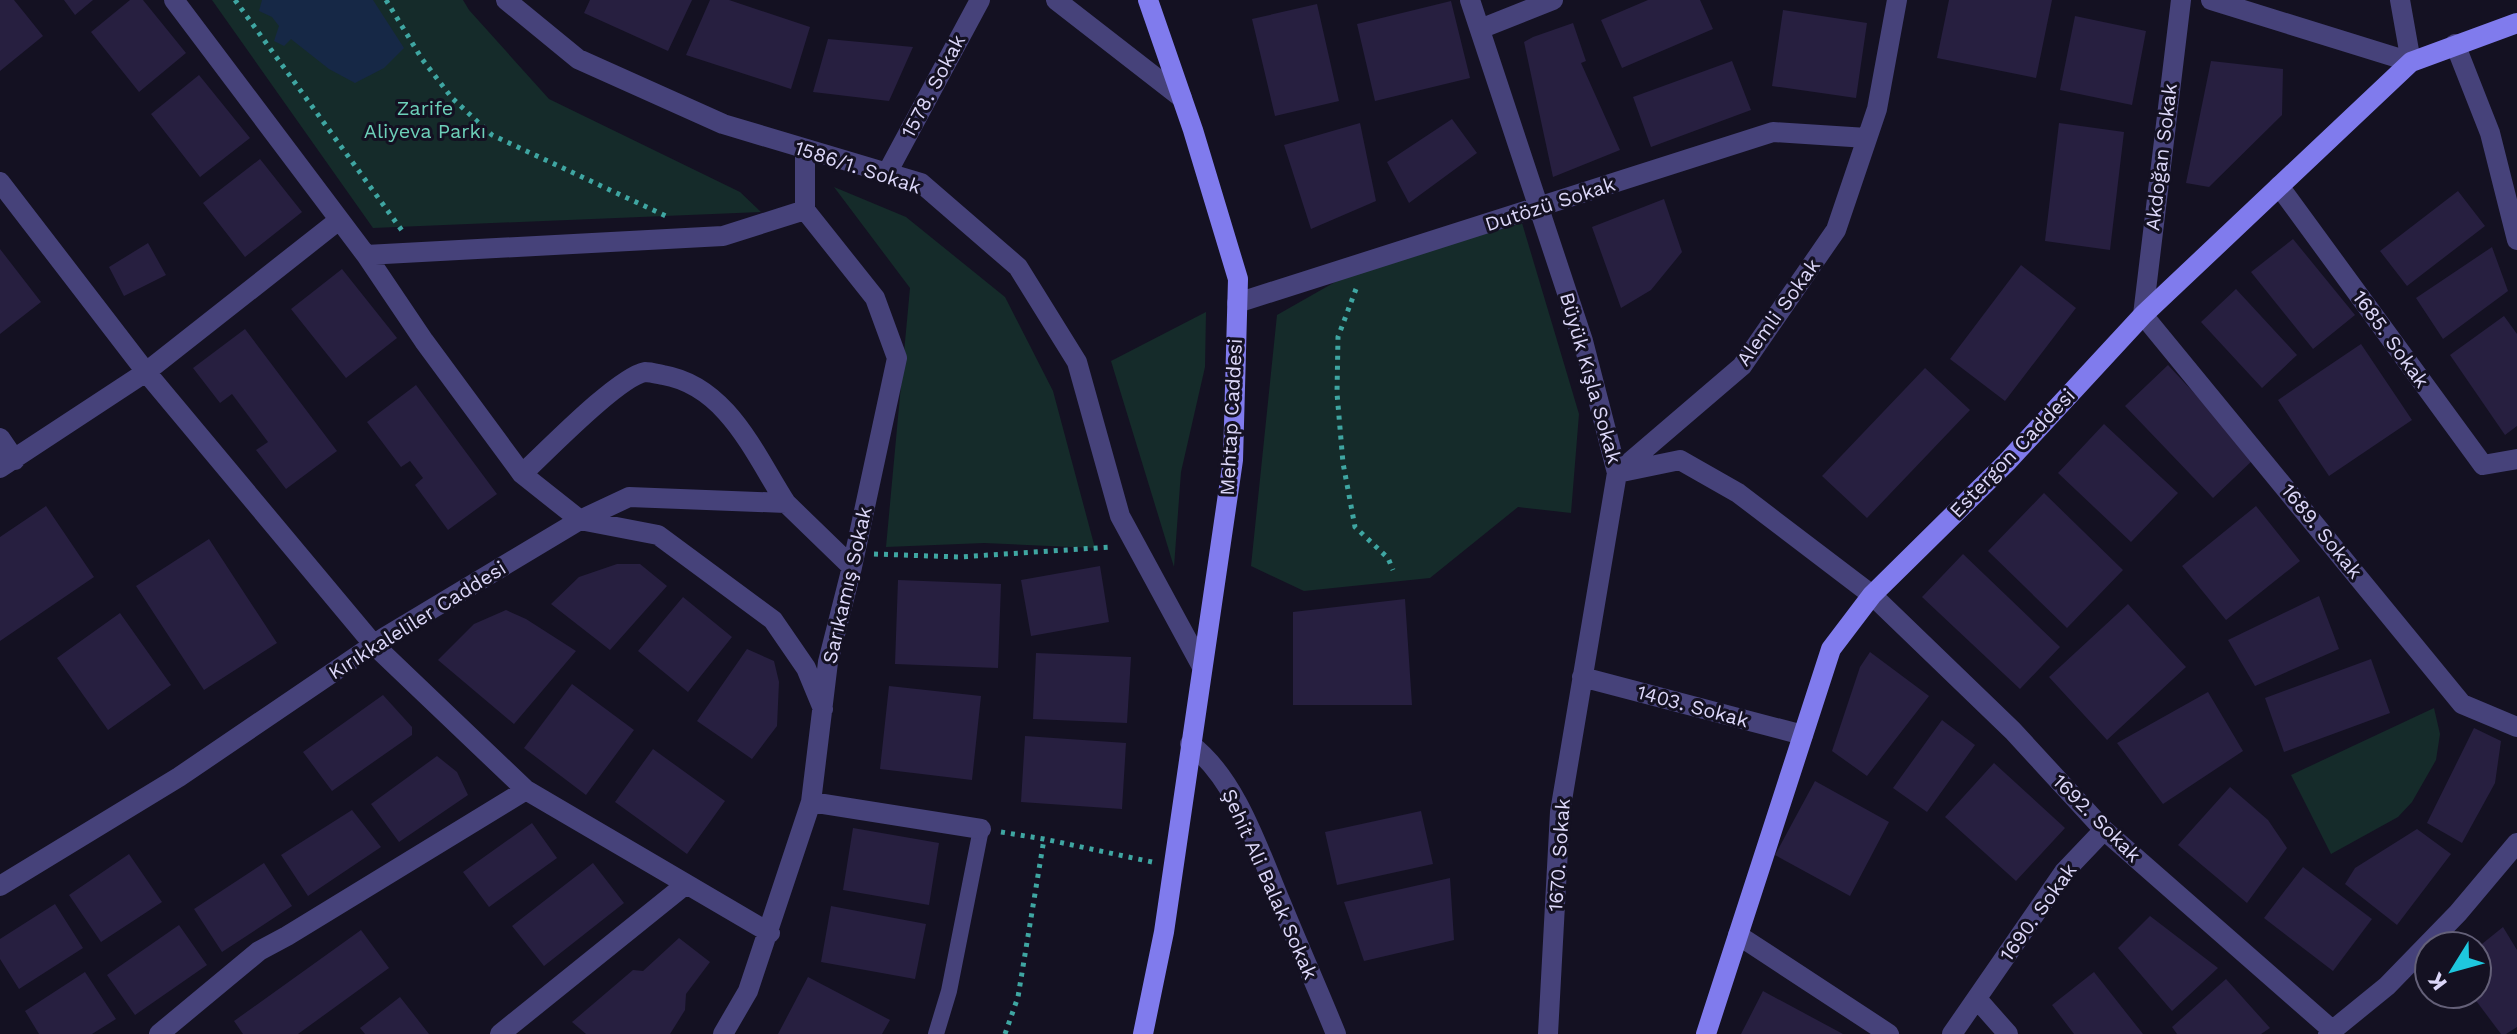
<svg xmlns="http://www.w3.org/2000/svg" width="2517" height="1034" font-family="'Work Sans',sans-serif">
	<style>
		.green { fill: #152b2a }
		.water { fill: #162846 }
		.building { fill: #271f40 }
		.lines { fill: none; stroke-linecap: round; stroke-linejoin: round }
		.path { stroke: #3fa6a2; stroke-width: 5; stroke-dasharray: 4 6; stroke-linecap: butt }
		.lane { stroke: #46427a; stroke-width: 16 }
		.street { stroke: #46427a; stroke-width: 20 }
		.secondary { stroke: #807bed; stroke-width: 20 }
		.labels { text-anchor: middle; stroke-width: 6; stroke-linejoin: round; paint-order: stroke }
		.street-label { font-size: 20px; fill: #dcd7f9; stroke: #141122 }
		.park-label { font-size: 20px; fill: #6dd0b9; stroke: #141122 }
	</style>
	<rect width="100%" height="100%" fill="#141122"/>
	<path class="green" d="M212 0H463L469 10 549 99 740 192 761 212 373 228Z
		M834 187 906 217 1005 297 1053 391 1095 548 984 543 886 547 910 288Z
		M1522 223 1579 414 1571 513 1518 507 1430 578 1304 591 1251 566 1277 315 1365 265Z
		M1206 312 1205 367 1181 472 1174 567 1111 361Z
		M2434 708 2440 734 2436 760 2412 802 2398 817 2331 854 2291 775Z"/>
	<path class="water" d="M262 0H373L404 48 384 68 355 83 329 69 291 39 284 46 274 41 279 26 272 17 259 11Z"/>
	<path class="building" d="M0 0H14L43 36 0 71Z
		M64 0H93L75 15Z
		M130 0H143L186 53 139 92 91 32Z
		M590 0H692L668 51 584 13Z
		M710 0H729L810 27 791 89 686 55Z
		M1648 0H1700L1713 29 1622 68 1601 20Z
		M1949 0H2052L2036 78 1937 58Z
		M1451 1 1470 78 1375 101 1357 24Z
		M1317 4 1339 101 1275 116 1252 19Z
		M1783 10 1867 23 1856 98 1772 86Z
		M2075 16 2146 31 2132 105 2060 90Z
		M1573 23 1586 61 1581 63 1620 150 1553 177 1524 42 1533 37Z
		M828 39 913 47 889 101 813 92Z
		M1732 61 1751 110 1651 147 1633 97Z
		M2211 61 2283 69 2282 115 2209 187 2186 183Z
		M199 75 250 138 200 177 151 114Z
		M1452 119 1477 153 1409 203 1387 162Z
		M1360 123 1376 201 1311 229 1284 145Z
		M2059 123 2124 132 2110 250 2045 241Z
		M260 159 302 212 245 257 203 203Z
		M2458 191 2485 226 2407 286 2380 251Z
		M1664 199 1682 252 1651 290 1621 308 1592 227Z
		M2293 239 2355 315 2313 349 2251 272Z
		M148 243 166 275 124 296 109 267Z
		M2492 247 2508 291 2443 339 2416 298Z
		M0 249 41 302 0 334Z
		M2021 265 2076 308 2005 401 1950 359Z
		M342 269 397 338 346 378 291 309Z
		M2236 289 2297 355 2262 388 2201 322Z
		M2504 316 2517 334V426L2505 435 2450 355Z
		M245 329 337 451 286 489 256 450 268 442 232 394 220 403 193 368Z
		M2361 344 2412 420 2329 476 2278 400Z
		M2168 365 2255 458 2213 498 2125 406Z
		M1925 368 1970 410 1867 518 1822 476Z
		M416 385 497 494 448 530 415 485 423 478 410 461 401 467 367 422Z
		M2104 424 2178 493 2131 542 2058 473Z
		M2044 493 2123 570 2067 628 1988 551Z
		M46 506 94 577 0 641V537Z
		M2256 506 2300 561 2226 620 2182 566Z
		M209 539 277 643 204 690 136 586Z
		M1963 554 2060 647 2020 689 1922 597Z
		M617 564H640L667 586 610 650 551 604 579 577Z
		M1100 566 1109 622 1031 636 1021 580Z
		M898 580 1001 584 998 668 895 664Z
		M2319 596 2339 649 2255 686 2228 640Z
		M683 597 732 637 688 692 638 651Z
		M1405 599 1412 705H1293V612Z
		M2128 604 2186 667 2107 740 2049 677Z
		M506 610 526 619 576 651 514 724 438 660 474 624Z
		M120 613 171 685 108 730 57 658Z
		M747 649 774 661 779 682 777 726 752 759 697 721Z
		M1870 652 1929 696 1867 776 1832 751 1860 667Z
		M1036 653 1131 657 1127 723 1033 719Z
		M2371 659 2390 713 2284 752 2265 698Z
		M572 684 634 730 586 795 524 748Z
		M889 686 981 696 972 780 880 769Z
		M2208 692 2243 751 2163 804 2117 743Z
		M383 695 412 727V735L332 791 303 752Z
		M1942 720 1975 745 1927 812 1893 788Z
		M2474 728 2501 741 2495 783 2462 843 2427 823Z
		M1025 736 1126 743 1122 809 1021 802Z
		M653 749 725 801 687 854 615 802Z
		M437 756 457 772 468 795 399 842 371 804Z
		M1994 763 2065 828 2016 881 1945 817Z
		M1815 781 1889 822 1850 896 1775 855Z
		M2230 787 2268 820 2287 848 2247 903 2178 845Z
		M352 810 381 847 308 896 281 855Z
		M1421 811 1433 864 1337 885 1325 832Z
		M532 823 557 858 489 907 463 872Z
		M853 828 939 843 929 905 843 890Z
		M2417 829 2451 854 2397 925 2345 884 2355 868Z
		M129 854 162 902 101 942 69 895Z
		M264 863 292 906 222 952 194 909Z
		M593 863 624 903 544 966 512 926Z
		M2303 867 2372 919 2333 971 2264 918Z
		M1450 878 1454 940 1364 961 1344 902Z
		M55 904 83 948 19 989 0 959V939Z
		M831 906 926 924 915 979 821 962Z
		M2150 916 2218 968 2172 1011 2118 948Z
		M179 925 207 965 135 1015 107 975Z
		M2503 927 2517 950V1027L2506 1034H2501L2471 994H2477V948Z
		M361 930 389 968 298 1034H243L234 1021Z
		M679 938 710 962 686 994 685 1010 670 1034H586L572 1022 633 970 643 971Z
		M85 972 116 1019 92 1034H39L25 1011Z
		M2094 972 2143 1034H2074L2052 1005Z
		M808 977 890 1020 882 1034H778Z
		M2226 979 2270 1028 2261 1034H2177L2172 1027Z
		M1763 991 1843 1034H1741Z
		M400 997 429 1034H365L360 1028Z"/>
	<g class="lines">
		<path class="path" d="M235 0 403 232
			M386 0 422 59 452 98 492 135 668 217
			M1356 289 1338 337 1337 393 1343 463 1355 527 1388 558 1393 570
			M874 554 959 557 1112 547
			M1001 832 1044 839 1152 862
			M1005 1034 1018 997 1044 839"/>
		<path class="lane" d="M936 1034 949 991 981 829"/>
		<path class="street" d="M174 0 366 255 424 341 522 474 580 520 658 535 773 620 806 668 823 709
			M506 0 578 59 723 124 921 183 1018 267 1077 362 1120 516 1201 665
			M1056 0 1182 98
			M1470 0 1583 341 1617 473 1680 460 1738 493 1872 595 2013 731 2104 830 2332 1030
			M2181 0 2143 315 2462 704 2517 727
			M2211 0 2411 62 2400 0
			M1480 29 1553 0
			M2455 44 2490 133 2517 240
			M887 173 980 0
			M0 182 146 372 374 645 526 790 770 933
			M2279 186 2483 465 2517 459
			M366 255 723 236 805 210
			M1237 303 1773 132 1867 138
			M0 438 15 460
			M0 468 146 372 339 220
			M522 474C546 452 618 377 645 372 650 372 658 374 663 375 727 386 754 453 786 503
			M1582 677 1803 735
			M1190 744C1236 778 1259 851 1281 903 1299 947 1318 990 1336 1034
			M811 802 981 829
			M0 886 179 777 385 637 580 520 629 497 786 503 852 567
			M1738 935 1889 1034
			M1977 999 2008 1034
			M159 1034 259 951 287 936 526 790
			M500 1034 685 885
			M723 1034 748 991 811 802 828 662 852 567 897 358 875 298 805 210V149
			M1548 1034 1560 812 1617 473 1742 366 1836 230 1877 109 1897 0
			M1952 1034 2064 872 2104 830
			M2328 1034 2387 986 2458 913 2517 843"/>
		<path class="secondary" d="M1143 1034 1164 932 1233 460 1238 279 1193 130 1148 0
			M1706 1034 1831 649 1872 595 2007 462 2143 315 2411 62 2517 23"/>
	</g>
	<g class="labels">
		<g class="street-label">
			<text transform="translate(933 86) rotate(-62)" y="7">1578. Sokak</text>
			<text transform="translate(2161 157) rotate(-83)" y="7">Akdoğan Sokak</text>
			<text transform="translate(858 167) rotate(18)" y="7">1586/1. Sokak</text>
			<text transform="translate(1550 204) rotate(-18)" y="7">Dutözü Sokak</text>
			<text transform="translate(1778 312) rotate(-54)" y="7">Alemli Sokak</text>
			<text transform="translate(2391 339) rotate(54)" y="7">1685. Sokak</text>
			<text transform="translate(1591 378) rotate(74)" y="7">Büyük Kışla Sokak</text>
			<text transform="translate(1231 417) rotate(-87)" y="7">Mehtap Caddesi</text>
			<text transform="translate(2012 453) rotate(-46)" y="7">Estergon Caddesi</text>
			<text transform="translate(2322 531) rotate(51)" y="7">1689. Sokak</text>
			<text transform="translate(847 585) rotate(-77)" y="7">Sarıkamış Sokak</text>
			<text transform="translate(417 620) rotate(-32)" y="7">Kırıkkaleliler Caddesi</text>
			<text transform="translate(1693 706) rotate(15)" y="7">1403. Sokak</text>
			<text transform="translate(2097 818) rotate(45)" y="7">1692. Sokak</text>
			<text transform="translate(1559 855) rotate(-86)" y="7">1670. Sokak</text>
			<text transform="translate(1270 884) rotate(66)" y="7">Şehit Ali Balak Sokak</text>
			<text transform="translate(2038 912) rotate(-54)" y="7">1690. Sokak</text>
		</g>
		<g class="park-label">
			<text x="425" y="115">Zarife<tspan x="425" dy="23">Aliyeva Parkı</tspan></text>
		</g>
	</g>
	<g transform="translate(2453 970) rotate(233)"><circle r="38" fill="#141122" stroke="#646078" stroke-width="2"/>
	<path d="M0-6L14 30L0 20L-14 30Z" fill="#1ec7de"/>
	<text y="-12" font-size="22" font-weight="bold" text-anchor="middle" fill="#dcd7f9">K</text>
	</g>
</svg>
